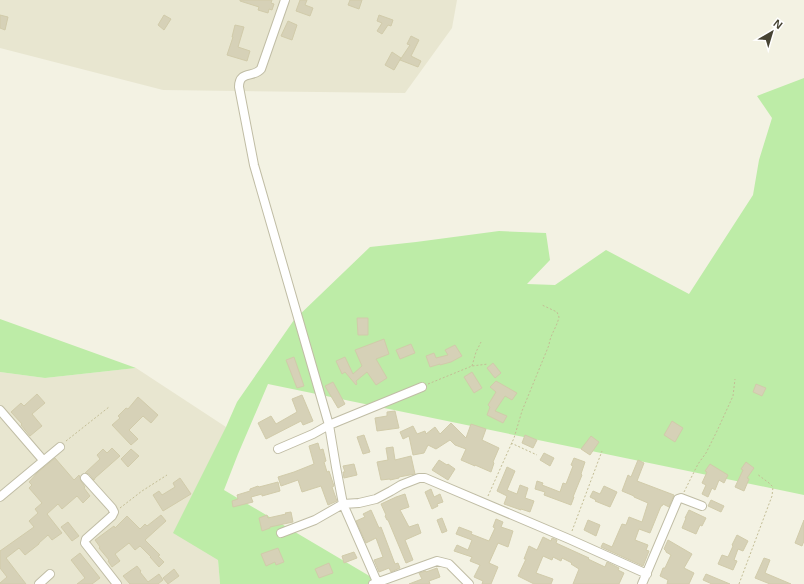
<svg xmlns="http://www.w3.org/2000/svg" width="804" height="584" font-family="Arial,sans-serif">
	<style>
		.residential { fill: #e8e6d0 }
		.green { fill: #bdeca7 }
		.building { fill: #d6d1b7; stroke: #d1cbaa }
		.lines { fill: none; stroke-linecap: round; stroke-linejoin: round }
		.minor-casing { stroke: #c0bda5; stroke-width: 10 }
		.path { stroke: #c3bd95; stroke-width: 1; stroke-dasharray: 2 2; stroke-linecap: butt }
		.minor { stroke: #fff; stroke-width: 8 }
	</style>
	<rect width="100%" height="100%" fill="#f3f2e3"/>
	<path class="residential" d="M0 0H457L452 28 405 93 163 90 0 48Z
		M136 368 226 427 205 499 218 560 220 584H0V372L45 378Z"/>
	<path class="green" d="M804 78V495L268 384 238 454 224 490 383 584H220L218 560 173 533 226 427 237 402 294 320 370 247 416 242 499 231 546 233 550 260 527 284 555 285 606 250 689 294 753 195 759 160 772 118 757 96Z
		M0 319 136 368 45 378 0 372Z"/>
	<path class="building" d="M240 0H272L271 3 274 4 272 10 269 9 268 13 258 10 259 7 240 1Z
		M300 0H307L305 5 313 8 310 16 296 11Z
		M350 0H362L359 9 348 5Z
		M0 15 8 17 5 30 0 28Z
		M164 15 171 19 164 30 158 25Z
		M379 15 393 20 391 26 388 25 382 34 377 31 382 23 377 21Z
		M288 21 297 25 292 40 281 36Z
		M235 25 244 27 238 47 250 51 247 61 227 55 233 37H232Z
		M411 36 419 40 411 56 421 61 418 67 400 60 410 45 407 44Z
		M392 52 401 58 394 70 385 65Z
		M357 318H368V335H358Z
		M384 339 389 354 376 359 387 378 376 385 367 372 356 381 357 384 356 385 345 372 342 374 336 361 345 357 353 374 362 366 355 350Z
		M411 344 415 353 400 359 396 350Z
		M455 345 462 356 451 362 440 365V364L430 367 426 356 434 353 436 358 448 355 445 350Z
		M294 357 304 386 297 388 286 360Z
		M493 363 501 373 495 378 487 368Z
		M472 372 482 388 474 393 464 377Z
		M496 381 517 393 512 400 505 396 495 411 507 416 503 423 487 415 490 407 488 405 496 392 490 387Z
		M333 382 345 404 338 408 325 386Z
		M756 384 766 388 762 396 753 392Z
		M37 394 45 403 32 414 42 426 30 436 21 425 22 424 11 412 21 403 24 406Z
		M302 395 313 421 303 425 301 421 266 439 258 423 271 416 276 424 297 412 292 399Z
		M138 397 158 415 151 423 143 416 129 430 138 439 131 445 112 425 120 418 118 416 126 408 128 409Z
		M395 411 399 428 377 431 375 418 387 416V412Z
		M672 421 683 428 675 442 664 435Z
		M451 423 466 438 471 424 486 429 482 440 499 448 493 462 494 463 491 472 475 465V466L461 460 466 449 455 445 450 440 436 449 428 445 424 453 413 455 409 436 403 439 400 432 413 426 417 434 425 431 426 434 435 427 440 434Z
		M364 435 370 452 363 454 357 437Z
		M525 435 537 440 533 448 522 443Z
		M591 436 599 442 590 455 581 449Z
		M318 443 320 450 323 449 326 461 324 462 327 472 329 471 334 486 332 487 337 501 328 505 321 486 302 492 298 480 281 486 278 477 294 472 314 464 309 446Z
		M393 447 395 460 411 456 415 474 399 477V478L390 480V479L381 480 377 462 388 460 386 448Z
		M112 448 120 456 95 478 94 480 89 474 85 473 100 459 97 455 103 449 107 453Z
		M131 449 139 456 128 467 121 459Z
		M544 453 554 458 550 466 540 460Z
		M55 458 74 480 79 475 81 481 85 487 84 488 90 496 83 503 77 496 62 509 58 504 47 514 62 533 52 540 48 535 39 543V544L25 555 19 548 6 558 26 584H0V583L7 577 0 568V551L34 527 29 521 38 513 35 509 42 503 29 488 32 485 29 482 38 472Z
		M574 458 585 462 581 474 582 475 573 497H574L571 505 544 495 545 492 535 489 537 481 543 483 542 485 560 492 563 483 566 484 573 466 571 465Z
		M439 460 447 465 448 464 455 469 448 480 432 470Z
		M638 460 644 463 637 481 674 495 669 507 663 504 662 506H661L650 533 639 529 635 540 648 545 646 550 649 551 643 566 601 547 603 543 612 547 622 524 626 525 629 517 642 522 648 503 634 497V496L622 491 628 475 631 477Z
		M746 462 754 468 747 478 749 479 744 491 735 487 743 470 741 469Z
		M354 464 357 475 344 478 343 472H345L343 466Z
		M710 464 728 475 724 483 719 480 715 490 712 488 708 497 702 494 706 485 702 483 707 472 705 471Z
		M507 467 515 471 507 490 517 494 520 485 528 488 525 498 534 501 530 512 521 509V510L504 504 507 496 497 491Z
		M180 478 191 494 163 511 153 495 159 491 162 495 175 487 173 483Z
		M278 482 280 491 262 496V494L251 497 253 502 233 507 232 501 238 499 237 495 250 491V489L258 486 259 487Z
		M604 486 617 492 610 507 595 501 596 500 590 497 593 491 600 494Z
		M431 489 434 497 440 494 443 502 437 504 438 506 432 509 425 492Z
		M405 494 409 507 400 510 409 527 418 524 421 533 405 540 413 560 406 563 388 520H387L385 516 386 515 381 504 396 497Z
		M711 500 724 506 721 512 708 506Z
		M371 510 379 528 381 527 395 564 398 563 400 568 391 572 389 568 379 572 374 560 383 557 376 538 366 543 356 521 365 517 363 514Z
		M689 510 706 518 702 526 700 525 696 534 682 528 686 518H685Z
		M291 512 293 522 270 527V528L262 531 259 518 267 515 268 518 286 514 285 513Z
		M161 515 166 521 145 540 160 555 158 556 164 562 159 567 150 557H151L140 546 135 550 129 543 115 554 120 561 112 567 108 561 109 560 99 548 100 547 95 540 114 526 115 528 127 516 140 529 145 524 147 526Z
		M442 518 447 531 442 533 437 520Z
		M496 519 503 522 501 527 513 531 508 547 498 543 489 563 498 567 491 584H482L483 581 474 577 480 565 470 561 472 557 454 551 457 545 468 550 472 540 456 534 459 527 472 532 471 534 489 541 495 528 493 527Z
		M588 520 600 525 596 536 584 530Z
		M804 520V541L802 546 795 543Z
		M68 522 79 536 72 541 61 527Z
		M737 535 748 541 743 551 738 549 734 560 737 561 733 570 718 564 722 555 728 557 733 546 732 545Z
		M543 537 551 541 552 538 557 540 556 543 589 558 588 559 605 567 607 562 619 568 618 570 624 573 619 584H573L579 569 571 564 572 563 562 558 561 561 553 557 552 560 543 556 536 573 553 579 551 584H534L518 576 526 559H524L529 546 537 550Z
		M668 540 692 554 684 568 694 573 689 584H667L668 580 660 576 663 568H665L671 555 666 552V551L664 549Z
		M278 548 284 562 276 565 275 562 266 566 261 554Z
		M354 552 357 558 344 563 342 556Z
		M80 553 100 578 92 584H77L85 578 71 560Z
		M764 558 770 560 765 573 791 584H770L755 578Z
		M329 563 333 573 319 578 315 569Z
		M137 566 141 571 140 572 148 582 159 574 163 580 158 584H130L123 576Z
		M437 568 440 577 429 581 430 584H409L422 579 419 573 426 571V572Z
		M174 569 179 576 168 584 163 578Z
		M706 574 730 584H712L703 580Z"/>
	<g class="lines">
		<g class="minor-casing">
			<path id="minor" d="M285 0 261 69C254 78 239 70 239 87L254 165 329 425 336 467 343 504 378 584
				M0 410 43 460
				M278 449 313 434 329 425 422 387
				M85 478 112 508 114 512 112 516 86 539 85 543 117 584
				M0 497 60 447
				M281 533 315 520 343 504 359 503 376 499 391 491 401 485 419 478H425L569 539 647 574
				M39 584 50 574
				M373 584 437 561 449 564 469 584
				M642 584 678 499 681 498 702 506"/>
		</g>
		<path class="path" d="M472 366 476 352 481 342
			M428 384 472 366 488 364
			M66 441 109 407
			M511 443 537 455
			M684 492 698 464 706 453 717 431 733 396 735 379
			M488 496 514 438 522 411 549 345C550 335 557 327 559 317L557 312 542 305
			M120 508 142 491 167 475
			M572 531 602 451
			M739 584 772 496 773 487 769 483 757 474"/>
		<use href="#minor" class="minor"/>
	</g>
	<g transform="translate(772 32) rotate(38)" stroke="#ffffff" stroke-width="3" paint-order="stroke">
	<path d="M0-3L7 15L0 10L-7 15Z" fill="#464333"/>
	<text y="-6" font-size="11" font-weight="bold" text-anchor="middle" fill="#464333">N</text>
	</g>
</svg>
